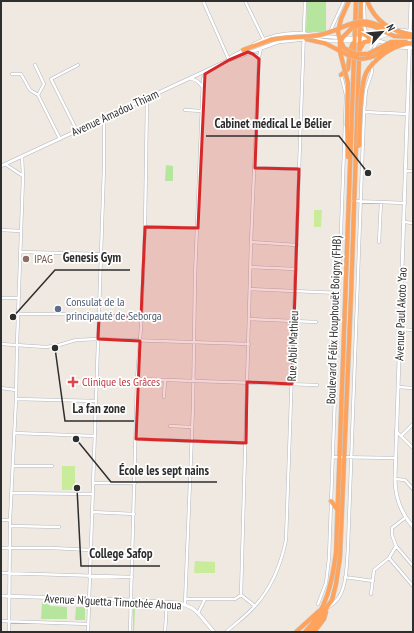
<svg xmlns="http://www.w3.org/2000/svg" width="414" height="633" font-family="'PT Sans Narrow',sans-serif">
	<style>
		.green { fill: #b6e59e }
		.pitch { fill: #c9ec9a }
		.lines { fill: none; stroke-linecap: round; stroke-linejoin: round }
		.street-casing { stroke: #b4b7c1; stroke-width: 3.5 }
		.secondary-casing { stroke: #b4b7c1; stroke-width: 4 }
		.highway-casing { stroke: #c9c9c9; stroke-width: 5 }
		.street { stroke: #fff; stroke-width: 2.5 }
		.secondary { stroke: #fff; stroke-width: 3 }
		.highway { stroke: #ffa35c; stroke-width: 4 }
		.highway-bridge-casing { stroke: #c9c9c9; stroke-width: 5; stroke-linecap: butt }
		.highway-bridge { stroke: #ffa35c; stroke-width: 4 }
		.marked { fill: #d62828; fill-opacity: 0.2; stroke: #d62828; stroke-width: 3; stroke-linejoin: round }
		.education-dot { fill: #8d6e63; stroke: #fff; stroke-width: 1.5 }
		.service-dot { fill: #5c6f8a; stroke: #fff; stroke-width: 1.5 }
		.health-dot { fill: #e0444e; stroke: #fff; stroke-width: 1.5 }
		.labels { text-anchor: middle; stroke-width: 3.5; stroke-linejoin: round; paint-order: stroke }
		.street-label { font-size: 12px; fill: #2e2e2e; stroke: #fff }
		.education-label { font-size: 12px; fill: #785e54; stroke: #fff; text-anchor: start }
		.service-label { font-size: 12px; fill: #4e5e75; stroke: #fff; text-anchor: start }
		.health-label { font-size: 12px; fill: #be3a42; stroke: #fff; text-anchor: start }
		.leader { fill: none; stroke: #2e2e2e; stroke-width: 1.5 }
		.callout-dot { fill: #2e2e2e; stroke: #fff; stroke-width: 1.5 }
		.callout-label { font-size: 13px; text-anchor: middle; font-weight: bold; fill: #2e2e2e; stroke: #fff; stroke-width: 3.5; stroke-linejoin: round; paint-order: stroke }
	</style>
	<rect width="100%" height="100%" fill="#efe9e1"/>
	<path class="green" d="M307 1H326V32H306Z
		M166 165 173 166V181H165Z
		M42 602H50V606L67 607V619H41Z
		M135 604 163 605V610L135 609 134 632H133V610Z
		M76 607H85V620H75Z"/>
	<path class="pitch" d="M314 210H322L321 227H314Z
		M62 466H75V490H62Z
		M195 561 215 562V573H194Z"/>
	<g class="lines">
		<g class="street-casing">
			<path id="street" d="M203 1 229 60
				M245 1 264 40
				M365 31 364 4 367 1
				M330 32 344 1
				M373 50 376 44 379 41
				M250 53 256 55 259 59
				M35 65 44 84 38 95
				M12 74H21L30 90 38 95 60 139
				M190 78 197 81 203 87
				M185 110 202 111
				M364 112 407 114
				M77 131 51 79 78 65
				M5 164 23 176
				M255 168 299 169
				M405 171H413
				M353 201 405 203
				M404 222 413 223
				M145 227 198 228
				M1 230 21 231
				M251 242 297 245
				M379 242 381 202
				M20 252 100 254
				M251 267 296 269
				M250 289 339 293
				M1 298H18
				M18 314H57L141 317
				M250 319 316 322
				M400 329 413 330
				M1 344 46 347 59 345 76 340 98 339 249 344
				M137 379 317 385
				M398 387 413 388
				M1 388 16 390
				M164 397 165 380
				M16 399 96 401
				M170 426 192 427
				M396 431 413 448
				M15 433 95 436
				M402 435 413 424
				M136 439 246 443
				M333 457 395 458
				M13 466H52
				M395 479 405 480 413 489
				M93 483H135
				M11 493 92 494
				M92 512 134 514
				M1 520H10
				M10 526 59 527
				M396 546 392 535V528L406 517
				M1 548H52L91 550
				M389 558 413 586
				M1 573 132 577
				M345 577 373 581
				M371 594 374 570 389 558 396 546 413 566
				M241 595 255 606
				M186 599H235L241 595 251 242 259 57 261 48
				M185 604 193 407 195 275 203 79 207 70
				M318 604 326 583 329 558 346 95 341 75
				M327 608C332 605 336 602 339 597 347 585 347 561 348 546L364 112 366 90 372 72 373 55
				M198 613 205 599
				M1 621 88 624
				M9 632 10 520 16 399 17 344 23 177 22 156
				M88 632 104 167V118
				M130 632 137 379 141 327 145 227 147 98
				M165 632 167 602
				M226 632C235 624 246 616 254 607 271 589 281 564 286 540L305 1"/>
		</g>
		<g class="secondary-casing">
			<path id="secondary" d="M411 1 395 479C395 497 401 513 413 527
				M365 30 368 33 377 38
				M318 36 344 38H378L395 31 402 30 413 32
				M314 39 330 41H379L388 44
				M254 44C272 35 293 31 313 35
				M397 47 413 48
				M229 60 231 57 244 50
				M1 166 229 60 278 42 306 39
				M1 596 131 600 180 603 192 608 198 613 214 632"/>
		</g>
		<g class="highway-casing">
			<path id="highway" d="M341 19 349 1
				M360 28 364 34 369 38
				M306 39 324 43
				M360 49 364 42 369 41
				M243 50 270 40
				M341 75 348 69 350 51 353 43
				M347 126 348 157
				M331 501 337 509
				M296 632 319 611
				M305 632C327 610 332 582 336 553L356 1
				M310 632 332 600 336 584 340 557 351 296 361 1
				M314 632 324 619 326 612"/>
		</g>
		<use href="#street" class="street"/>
		<use href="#secondary" class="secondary"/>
		<use href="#highway" class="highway"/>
		<g class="highway-bridge-casing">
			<path id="highway-bridge" d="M367 1C376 23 391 31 413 35
				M341 19 338 32 340 40 344 48 355 54H368L391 42H406
				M270 40C287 36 303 38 319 35 347 30 356 11 386 29
				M324 43C340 49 355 65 374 56 382 52 388 46 397 43
				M347 126 348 83 340 52V42L343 37 352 28 363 24 373 26 394 36 413 37
				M359 146C360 128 359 89 366 73 370 65 377 59 385 53 394 47 402 43 413 43"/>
		</g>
		<use href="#highway-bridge" class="highway-bridge"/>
	</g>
	<path class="marked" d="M248 52 253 54 259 59 255 168 299 169 292 384 247 382 246 443 136 439 140 341 98 339 99 315 141 317 145 227 198 228 205 74 229 60Z"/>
	<circle class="education-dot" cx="26" cy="259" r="4"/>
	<circle class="service-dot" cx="58" cy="309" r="4"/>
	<path class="health-dot" d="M71 376h4v4h4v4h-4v4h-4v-4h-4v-4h4z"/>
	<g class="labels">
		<g class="street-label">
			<text transform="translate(115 113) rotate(-25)" y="4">Avenue Amadou Thiam</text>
			<text transform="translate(401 314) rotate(-88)" y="4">Avenue Paul Akoto Yao</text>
			<text transform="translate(334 320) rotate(-88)" y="4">Boulevard Félix Houphouët Boigny (FHB)</text>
			<text transform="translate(293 346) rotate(-88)" y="4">Rue Abli Mathieu</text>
			<text transform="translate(113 602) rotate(3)" y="4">Avenue N'guetta Timothée Ahoua</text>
		</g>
		<g class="education-label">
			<text x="34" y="263">IPAG</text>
		</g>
		<g class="service-label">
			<text x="66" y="306">Consulat de la<tspan x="66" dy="14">principauté de Seborga</tspan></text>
		</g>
		<g class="health-label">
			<text x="82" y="386">Clinique les Grâces</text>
		</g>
	</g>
	<path class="leader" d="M368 173L339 136H206M13 317L55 270H130M55 348L65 421H134M76 439L111 482H217M77 488L81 566H160"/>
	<g class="callout-dot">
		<circle cx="368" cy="173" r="4"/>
		<circle cx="13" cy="317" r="4"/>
		<circle cx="55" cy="348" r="4"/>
		<circle cx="76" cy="439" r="4"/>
		<circle cx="77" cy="488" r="4"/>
	</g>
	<g class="callout-label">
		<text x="273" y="128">Cabinet médical Le Bélier</text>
		<text x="92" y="262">Genesis Gym</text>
		<text x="99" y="413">La fan zone</text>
		<text x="164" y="475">École les sept nains</text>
		<text x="121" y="558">College Safop</text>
	</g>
	<rect width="414" height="633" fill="none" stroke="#2e2e2e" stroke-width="4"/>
	<g transform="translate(382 32) rotate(63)" stroke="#ffffff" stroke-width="3" paint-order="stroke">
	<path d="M0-3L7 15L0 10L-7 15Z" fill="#2e2e2e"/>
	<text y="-6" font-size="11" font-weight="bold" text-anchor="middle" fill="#2e2e2e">N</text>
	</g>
</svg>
